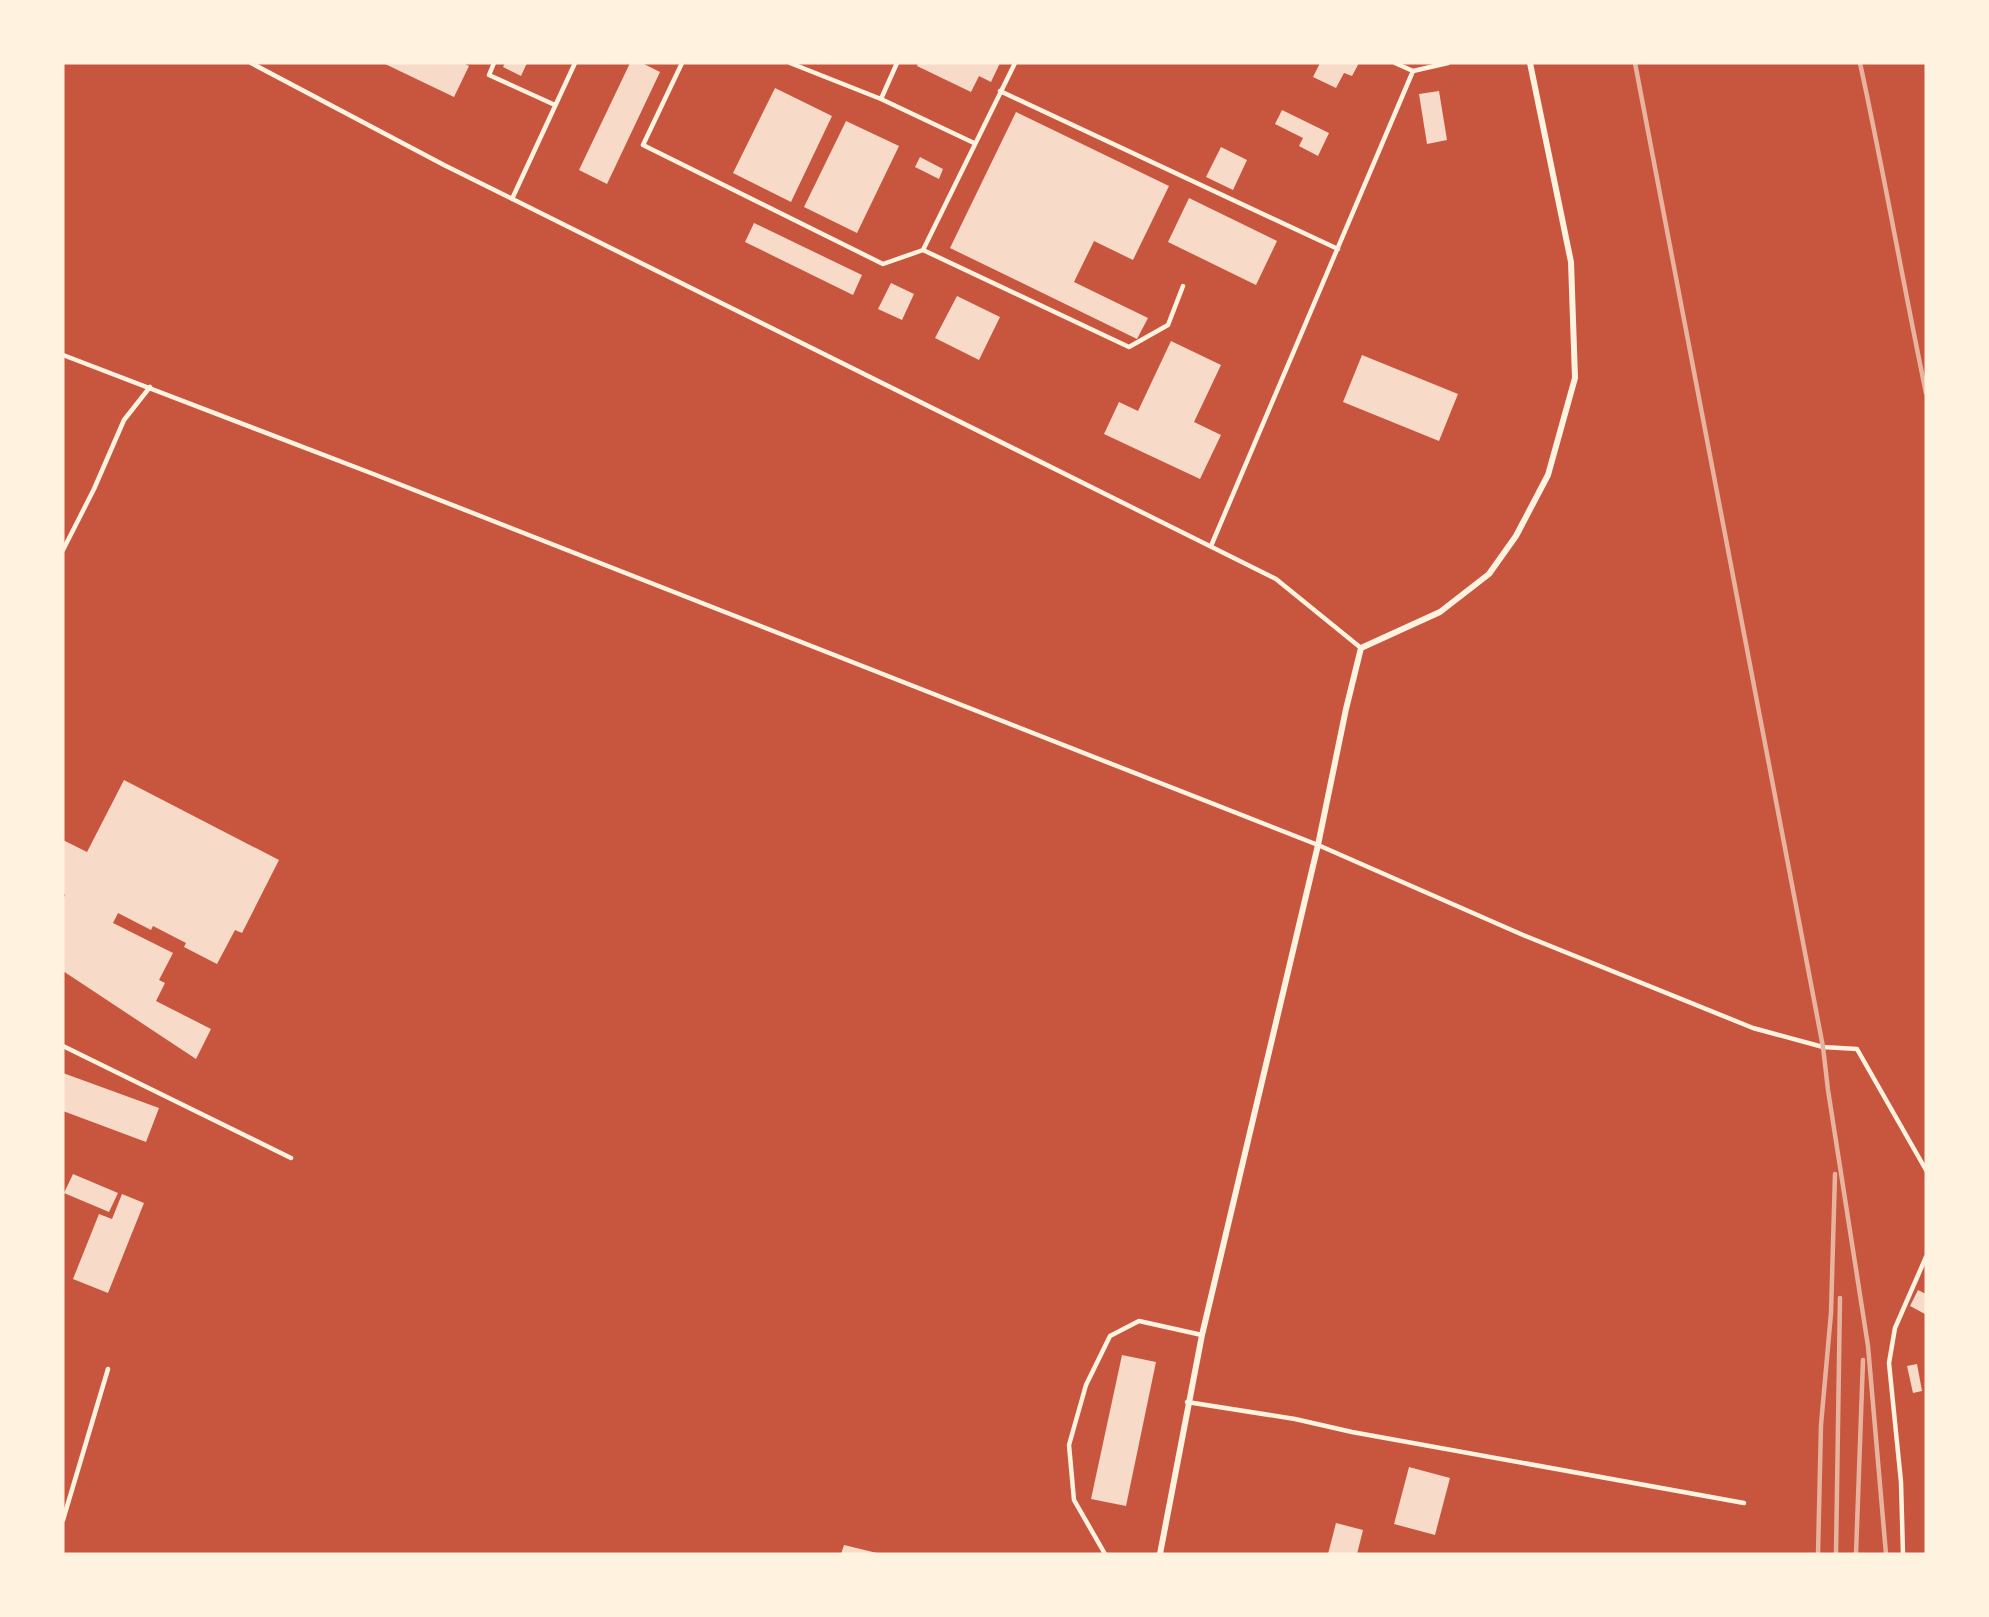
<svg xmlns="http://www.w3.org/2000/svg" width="1989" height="1617" font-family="Manrope,sans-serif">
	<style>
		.building { fill: #f7dbc8 }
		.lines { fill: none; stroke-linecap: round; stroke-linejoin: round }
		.service { stroke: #fff3e0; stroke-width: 4.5 }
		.minor { stroke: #fff3e0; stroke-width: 6 }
		.rail { stroke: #e9b49f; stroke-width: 4.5 }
	</style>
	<rect width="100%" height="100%" fill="#c8553d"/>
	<path class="building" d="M383 63H463L469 66 454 97Z
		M505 63H527L521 76 503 67Z
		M630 63H642L660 72 607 184 579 170Z
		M918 63H1000L991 82 979 76 971 92 917 66Z
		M1320 63H1359L1352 76 1344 73 1336 88 1313 77Z
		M775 88 832 116 791 202 733 173Z
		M1439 91 1447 140 1427 144 1419 94Z
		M1282 110 1329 133 1318 156 1299 146 1303 138 1275 124Z
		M1016 112 1169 186 1133 260 1094 241 1074 282 1148 318 1137 339 950 248Z
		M846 121 899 146 857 233 804 207Z
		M1221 147 1247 160 1233 190 1206 177Z
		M920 157 943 169 939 179 915 167Z
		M1189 198 1277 241 1256 285 1168 242Z
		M754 223 862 275 853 295 745 242Z
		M891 283 914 294 902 320 878 309Z
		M957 296 1000 317 979 360 935 338Z
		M1171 341 1221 365 1194 422 1221 435 1200 479 1104 434 1119 402 1138 411Z
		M1362 355 1458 394 1439 441 1343 402Z
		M124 780 279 860 242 933 235 930 217 964 184 947 186 943 153 926 151 930 118 913 113 923 173 953 159 980 165 983 156 1001 211 1029 196 1059 63 971V899L65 895 63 893V840L87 852Z
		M63 1073 159 1108 146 1142 63 1111Z
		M73 1174 118 1193 109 1212 64 1193Z
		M122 1194 144 1203 108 1293 73 1279 99 1214 112 1219Z
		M1918 1290 1926 1294 1925 1314 1910 1306Z
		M1122 1355 1156 1362 1126 1506 1091 1499Z
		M1917 1364 1922 1391 1913 1393 1907 1366Z
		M1409 1467 1450 1478 1435 1535 1394 1524Z
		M1336 1523 1363 1530 1357 1554H1328Z
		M844 1545 877 1553 876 1554H841Z"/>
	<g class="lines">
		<path class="service" d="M251 63 444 165 1276 579 1361 648
			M494 63 489 75 555 105
			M682 63 643 145 883 264 923 250 1129 347 1168 325 1183 286
			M790 63 881 99 974 143
			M1395 63 1413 71
			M1000 91 1338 249
			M881 99 897 63
			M512 199 575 63
			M923 250 1015 63
			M63 355 376 475 1318 845 1523 935 1753 1028 1823 1047 1857 1049 1926 1170
			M1211 546 1413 71 1448 63
			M63 550 94 489 124 420 150 387
			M63 1046 291 1158
			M1187 1402 1295 1419 1352 1432 1744 1503
			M63 1520 108 1369
			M1105 1554 1074 1500 1069 1445 1086 1385 1110 1336 1139 1321 1202 1335
			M1903 1554 1901 1482 1889 1363 1895 1328 1926 1257"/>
		<path class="minor" d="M1160 1554 1202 1335 1318 845 1346 709 1361 648 1440 612 1489 574 1516 536 1548 475 1575 378 1571 262 1530 63"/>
		<path class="rail" d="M1635 63 1823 1047 1828 1090 1868 1346 1886 1554
			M1860 63C1884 173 1903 283 1926 393
			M1818 1554 1821 1425 1831 1313 1835 1174
			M1836 1554 1840 1298
			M1856 1554 1863 1360"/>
	</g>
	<rect width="1989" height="1617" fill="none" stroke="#fff3e0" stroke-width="129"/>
</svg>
